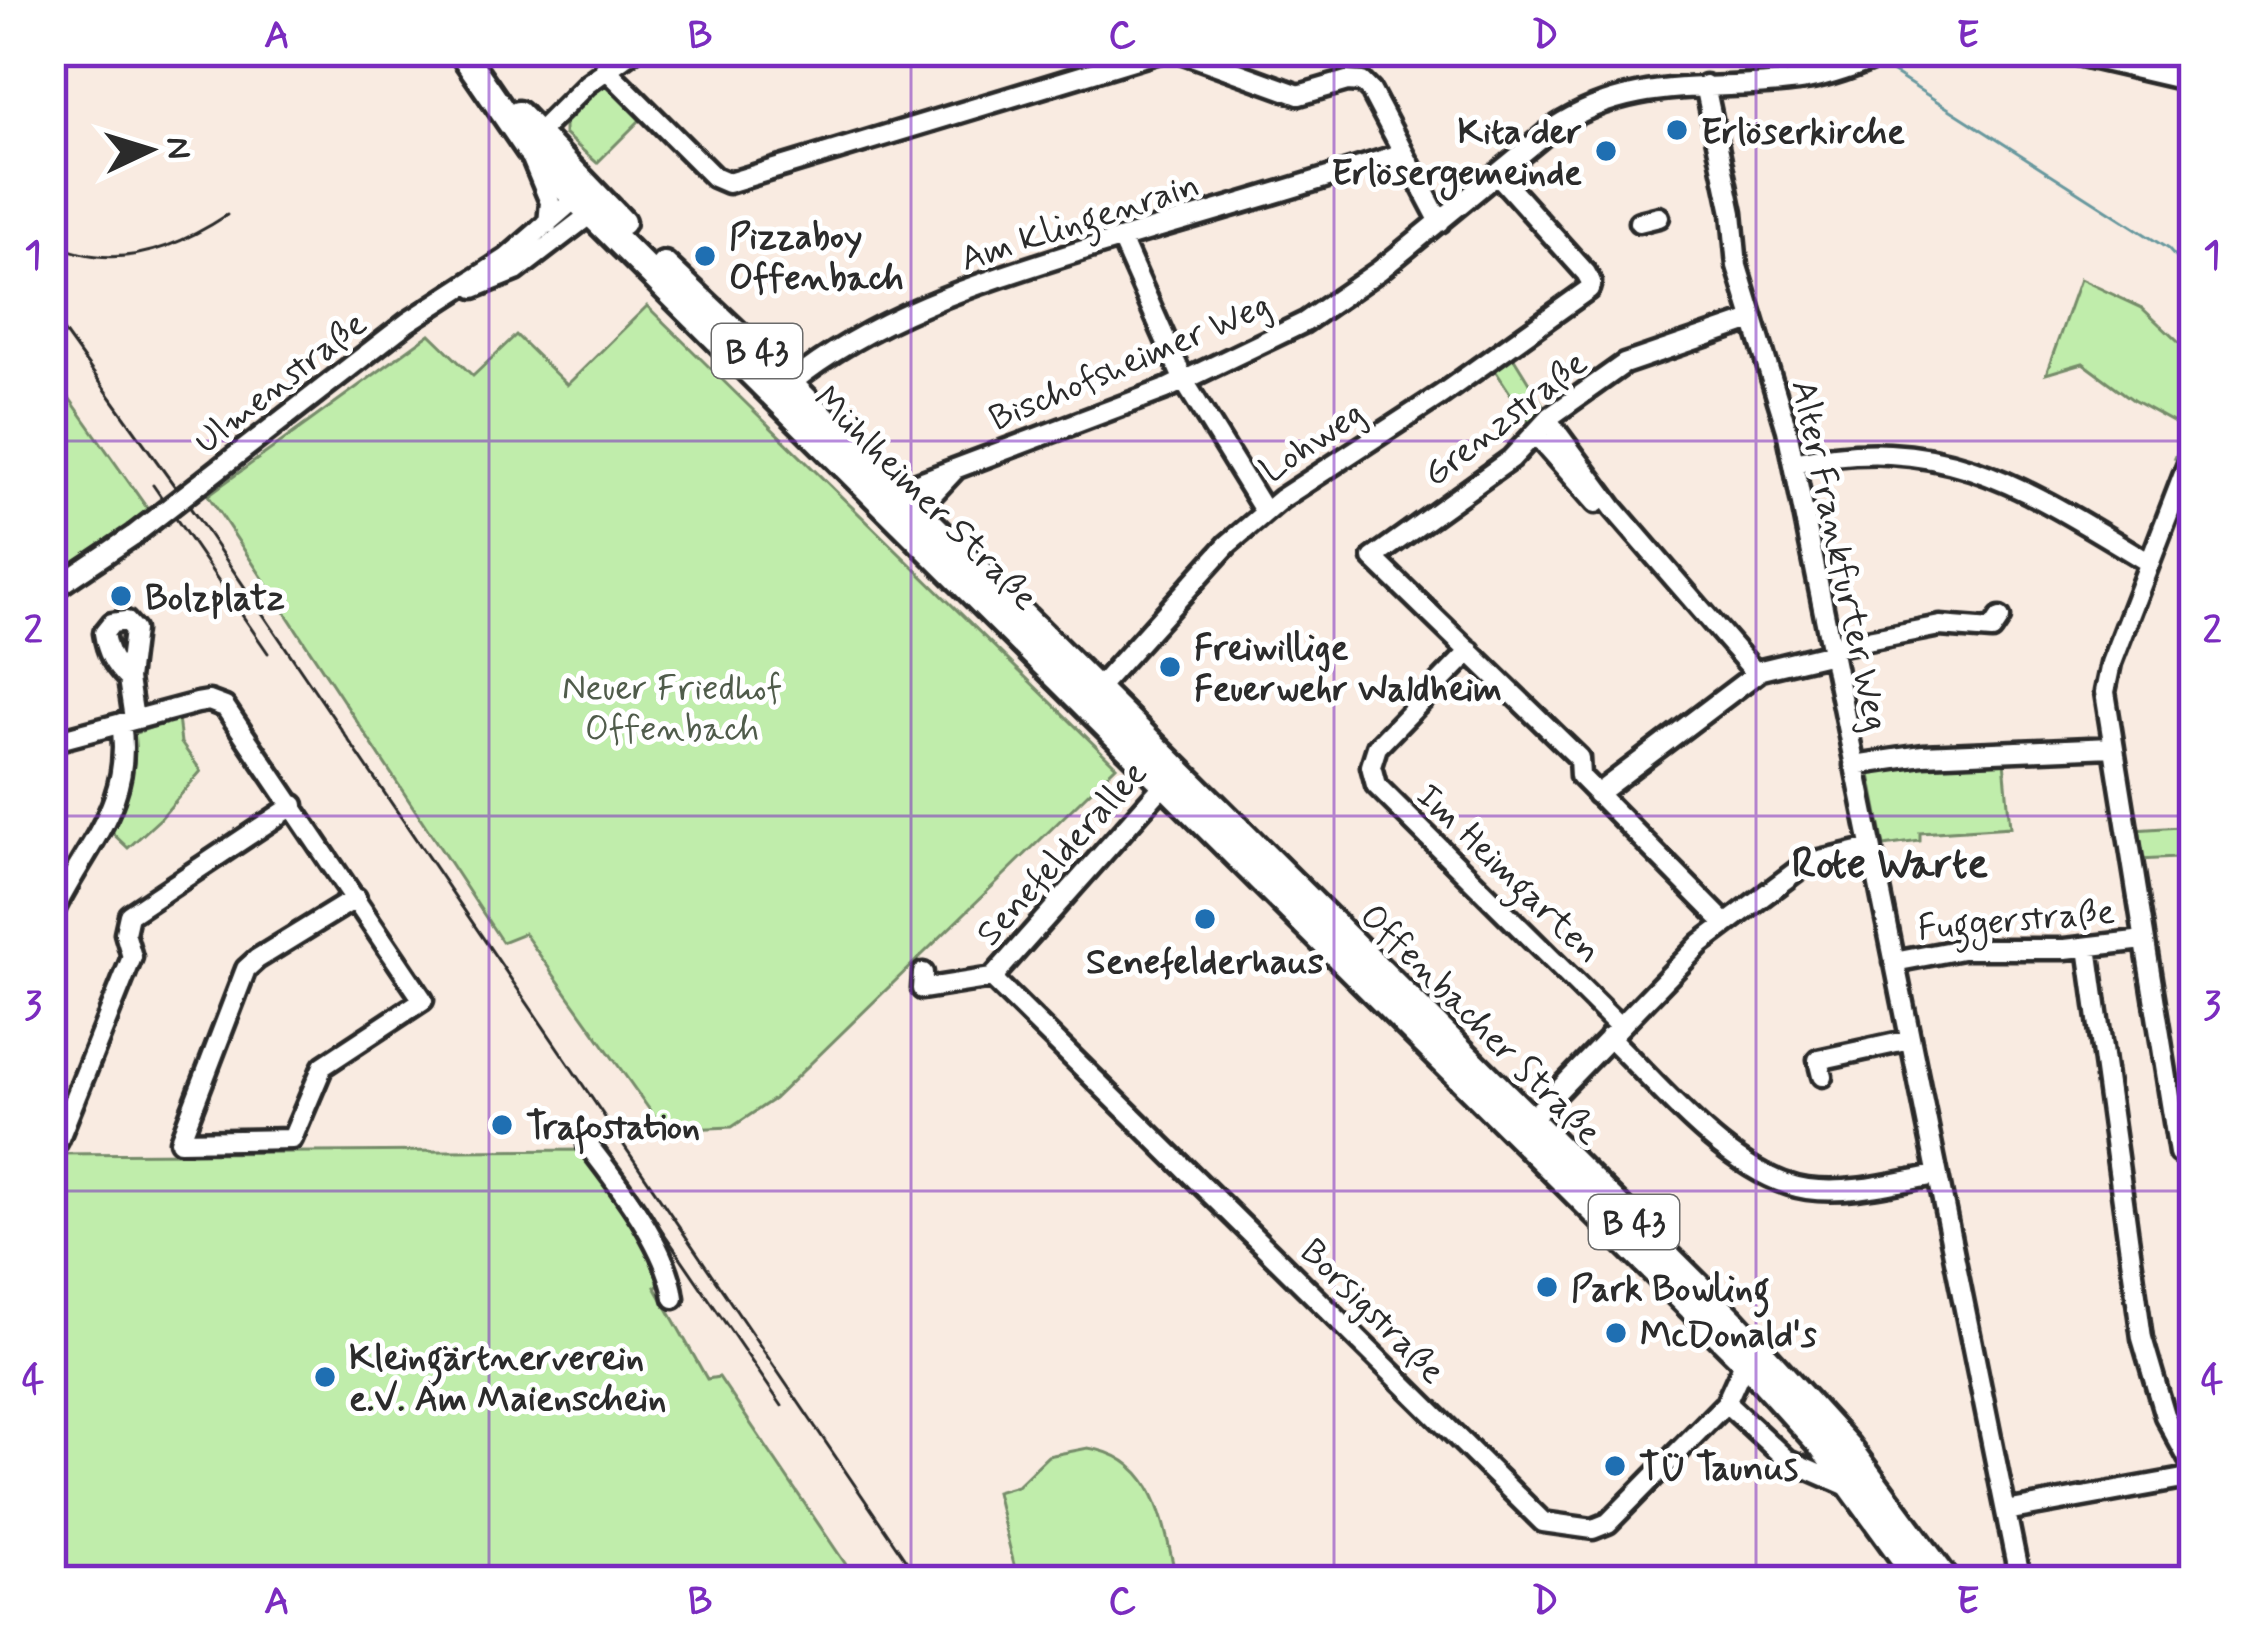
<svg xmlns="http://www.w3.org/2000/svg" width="2245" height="1632" font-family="Mynerve,sans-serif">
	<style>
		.green { fill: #c0edab; stroke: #768c6b; stroke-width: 3 }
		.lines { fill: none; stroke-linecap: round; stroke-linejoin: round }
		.stream { stroke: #67989e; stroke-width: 3 }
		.minor-casing { stroke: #2b2b2b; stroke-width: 27 }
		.major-casing { stroke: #2b2b2b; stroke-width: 33 }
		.minor { stroke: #fff; stroke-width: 18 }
		.major { stroke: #fff; stroke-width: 24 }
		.rail { stroke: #2b2b2b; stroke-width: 3 }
		.minor-bridge-casing { stroke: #2b2b2b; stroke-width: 27; stroke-linecap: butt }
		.minor-bridge { stroke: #fff; stroke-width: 18 }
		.grid { fill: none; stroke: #7b2cbf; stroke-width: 3; stroke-opacity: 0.55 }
		.poi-dot { fill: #1f6fb2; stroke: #fff; stroke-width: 4.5 }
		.labels { text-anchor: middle; stroke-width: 10; stroke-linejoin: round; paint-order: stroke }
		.shield { fill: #fff; stroke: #6b6b6b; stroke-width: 3 }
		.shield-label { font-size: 33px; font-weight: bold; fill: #2b2b2b }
		.poi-label { font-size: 36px; font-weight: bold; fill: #2b2b2b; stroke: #fff; text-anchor: start }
		.street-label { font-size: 36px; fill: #2b2b2b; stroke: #fff }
		.park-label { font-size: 36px; fill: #505c4b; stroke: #fff }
		.quarter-label { font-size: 42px; font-weight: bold; fill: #2b2b2b; stroke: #fff }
		.neatline { fill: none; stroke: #7b2cbf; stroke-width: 4.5 }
		.grid-label { font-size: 39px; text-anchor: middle; font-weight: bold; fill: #7b2cbf }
	</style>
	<rect width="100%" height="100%" fill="#f9ebe1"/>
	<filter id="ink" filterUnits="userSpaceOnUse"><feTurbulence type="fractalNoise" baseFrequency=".00833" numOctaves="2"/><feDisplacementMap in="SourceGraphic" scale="24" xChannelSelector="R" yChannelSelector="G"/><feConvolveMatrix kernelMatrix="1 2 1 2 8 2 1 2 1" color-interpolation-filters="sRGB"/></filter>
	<g filter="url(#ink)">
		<path class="green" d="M1724 51H1882L1819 73Z
			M603 75 644 116 597 163 564 134V122Z
			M2080 279 2142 308 2194 357V459L2175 458 2187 430 2133 400 2083 363 2046 374Z
			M647 306 1116 766 774 1099 732 1127 664 1130 524 933 502 942 208 495 430 334 473 376 516 335 567 385Z
			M1512 355 1546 410 1529 422 1493 367Z
			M51 372 149 511 51 581Z
			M178 718 181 743 201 771 161 818 128 848 108 829 130 735Z
			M2004 761 2010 827 1920 833V841L1884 846 1870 774 1931 764Z
			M2194 826V857L2139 860 2134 830Z
			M588 1150 666 1269 662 1282 655 1287 707 1379 719 1377 857 1581H51V1154Z
			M1088 1448C1158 1458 1163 1524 1177 1581H1018L996 1492 1017 1486 1048 1456Z"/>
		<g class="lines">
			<path class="stream" d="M1623 51 1808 67 1859 56
				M1882 66 2168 249 2194 278"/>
			<g class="minor-casing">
				<path id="minor" d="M1178 51 1299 95 1347 81 1362 82 1371 91 1440 222
					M2060 51 2194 82
					M605 68 714 177 728 183 1163 51
					M1705 85 1732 213 1737 266 1787 430 2020 1581
					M537 134 587 84 633 51
					M531 156 550 202 548 224
					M1639 222 1659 217
					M1121 239 1184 381 1265 512
					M474 288 516 271 601 206
					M790 384C873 316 979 283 1080 251 1187 218 1296 189 1403 153
					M1548 420 1614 509 1756 673
					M1536 435 1596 503
					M229 461 408 322 507 258 583 192
					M1794 463C1942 430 2027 489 2148 562
					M2187 466 2111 663 2105 692 2179 1153 2189 1151 2194 1156
					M891 493 1166 389 1305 322 1380 270 1553 128C1637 73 1714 94 1806 80 1836 75 1866 62 1895 51
					M911 517 954 471
					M51 591 134 535
					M1831 647 1940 626 1992 630 2000 618
					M1470 651 1377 747 1371 766 1376 785 1619 1026
					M128 679C114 665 107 653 104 633L112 623 126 621 134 630 128 679 134 719
					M1097 689 1228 544 1281 499 1442 394 1589 289 1591 282 1586 273 1497 174
					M51 742 197 703 209 701 225 707 423 1000 323 1066 292 1139 180 1141 246 969 257 959 356 898
					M1854 765 1923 755 2112 747
					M1597 794 1761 670 1832 653
					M51 917C82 849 134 805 121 723
					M1725 923 1580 776 1579 758 1373 558 1511 459 1551 416 1624 364 1752 320
					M2088 947 2142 1338 2165 1416 2194 1469
					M1894 962 1962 949H2065L2144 940
					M923 973 922 989 992 978
					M992 978 1543 1522 1593 1529 1608 1523 1726 1403 1745 1361
					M992 978 1170 778
					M1609 1037C1661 1087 1733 1178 1807 1189 1849 1195 1896 1182 1937 1175
					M1822 1076 1818 1060 1910 1040
					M1529 1121 1701 943 1807 863 1871 848
					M51 1141H58L132 957 125 933 129 915 294 805
					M588 1145C619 1185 668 1248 674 1298
					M1726 1403 1786 1459 1850 1487
					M2006 1511 2194 1477"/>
			</g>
			<g class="major-casing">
				<path id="major" d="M461 51 529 150 568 191 1745 1361 1821 1445 1920 1581
					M518 114 622 222
					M664 265 790 384 1733 1321 1847 1446 1947 1581"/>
			</g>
			<use href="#minor" class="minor"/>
			<use href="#major" class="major"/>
			<path class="rail" d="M51 242C110 273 174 250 227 215
				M51 314 199 520 920 1581
				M153 485 268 653
				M603 1144 782 1406"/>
			<g class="minor-bridge-casing">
				<path id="minor-bridge" d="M134 535 229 461"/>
			</g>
			<use href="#minor-bridge" class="minor-bridge"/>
		</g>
	</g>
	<path class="grid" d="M489 51V1581M911 51V1581M1334 51V1581M1756 51V1581M51 441H2194M51 816H2194M51 1191H2194"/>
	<g class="poi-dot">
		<circle cx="1677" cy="130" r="12"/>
		<circle cx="1606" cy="151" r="12"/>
		<circle cx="705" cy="256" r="12"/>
		<circle cx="121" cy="596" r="12"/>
		<circle cx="1170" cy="667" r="12"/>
		<circle cx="1205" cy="919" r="12"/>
		<circle cx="502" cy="1125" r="12"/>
		<circle cx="1547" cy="1287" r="12"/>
		<circle cx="1616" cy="1333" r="12"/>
		<circle cx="325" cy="1377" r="12"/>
		<circle cx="1615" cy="1466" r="12"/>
	</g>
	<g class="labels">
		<g class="shield">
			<rect x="712" y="324" width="90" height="54" rx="9"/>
			<rect x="1589" y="1195" width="90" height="54" rx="9"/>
		</g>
		<g class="shield-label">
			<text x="757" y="363">B 43</text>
			<text x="1634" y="1234">B 43</text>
		</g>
		<g class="poi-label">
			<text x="1582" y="143" text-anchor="end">Kita der<tspan x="1582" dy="41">Erlösergemeinde</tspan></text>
			<text x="1701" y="143">Erlöserkirche</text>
			<text x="729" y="248">Pizzaboy<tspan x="729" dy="41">Offenbach</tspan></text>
			<text x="145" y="609">Bolzplatz</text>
			<text x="1194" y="659">Freiwillige<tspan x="1194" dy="41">Feuerwehr Waldheim</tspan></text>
			<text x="1205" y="973" text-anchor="middle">Senefelderhaus</text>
			<text x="526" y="1138">Trafostation</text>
			<text x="1571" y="1300">Park Bowling</text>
			<text x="1640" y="1346">McDonald's</text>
			<text x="349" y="1369">Kleingärtnerverein<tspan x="349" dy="41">e.V. Am Maienschein</tspan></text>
			<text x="1639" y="1479">TÜ Taunus</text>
		</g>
		<g class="street-label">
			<text transform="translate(1079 220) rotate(-18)" y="13">Am Klingenrain</text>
			<text transform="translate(1129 360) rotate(-23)" y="13">Bischofsheimer Weg</text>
			<text transform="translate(279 381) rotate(-38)" y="13">Ulmenstraße</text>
			<text transform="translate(1504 417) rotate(-38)" y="13">Grenzstraße</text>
			<text transform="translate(1311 440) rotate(-34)" y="13">Lohweg</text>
			<text transform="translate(927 497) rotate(45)" y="13">Mühlheimer Straße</text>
			<text transform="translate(1842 555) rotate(78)" y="13">Alter Frankfurter Weg</text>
			<text transform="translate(1060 852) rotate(-48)" y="13">Senefelderallee</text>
			<text transform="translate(1510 872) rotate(44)" y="13">Im Heimgarten</text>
			<text transform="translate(2016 918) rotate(-5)" y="13">Fuggerstraße</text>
			<text transform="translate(1482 1023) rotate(45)" y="13">Offenbacher Straße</text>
			<text transform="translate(1374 1310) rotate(45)" y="13">Borsigstraße</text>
		</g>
		<g class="park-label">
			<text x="672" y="699">Neuer Friedhof<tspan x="672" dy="41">Offenbach</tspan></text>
		</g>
		<g class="quarter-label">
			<text x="1890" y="877">Rote Warte</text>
		</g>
	</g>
	<rect width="2245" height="1632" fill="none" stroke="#fff" stroke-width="132"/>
	<g transform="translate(150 150) rotate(86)" stroke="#ffffff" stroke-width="9" paint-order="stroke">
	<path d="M0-9L21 45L0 30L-21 45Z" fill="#2b2b2b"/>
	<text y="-18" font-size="33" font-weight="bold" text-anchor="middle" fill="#2b2b2b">N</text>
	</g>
	<rect x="66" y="66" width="2113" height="1500" class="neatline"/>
	<g class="grid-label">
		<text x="277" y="47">A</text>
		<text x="700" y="47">B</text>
		<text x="1122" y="47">C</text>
		<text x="1545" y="47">D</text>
		<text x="1968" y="47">E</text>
		<text x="33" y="267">1</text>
		<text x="2212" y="267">1</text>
		<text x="33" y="642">2</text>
		<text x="2212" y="642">2</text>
		<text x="33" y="1017">3</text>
		<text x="2212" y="1017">3</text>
		<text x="33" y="1392">4</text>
		<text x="2212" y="1392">4</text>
		<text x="277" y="1613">A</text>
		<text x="700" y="1613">B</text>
		<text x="1122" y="1613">C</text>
		<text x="1545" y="1613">D</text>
		<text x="1968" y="1613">E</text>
	</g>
</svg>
